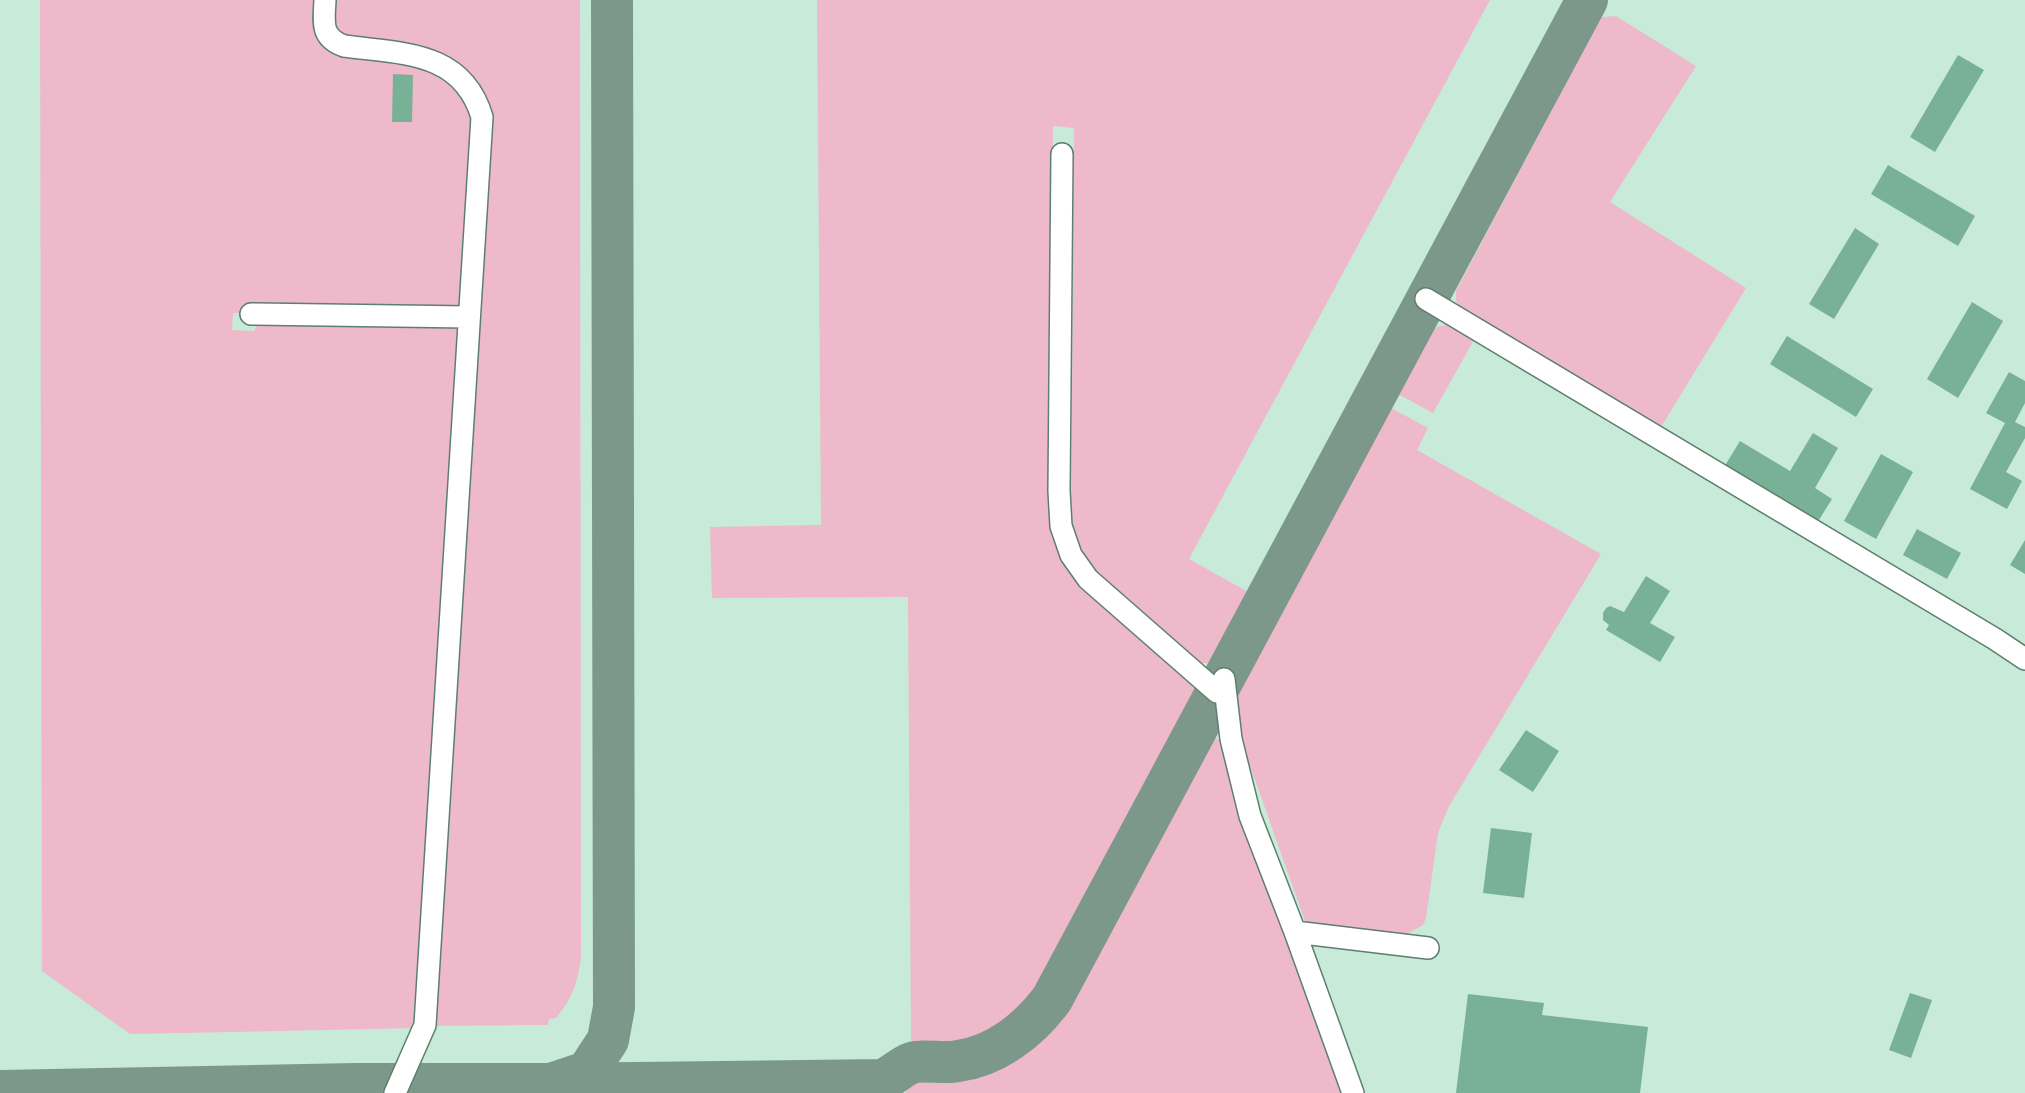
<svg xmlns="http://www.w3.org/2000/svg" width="2025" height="1093" font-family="Figtree,sans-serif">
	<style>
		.grass { fill: #eeb9ca }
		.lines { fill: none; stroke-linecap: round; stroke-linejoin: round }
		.taxiway { stroke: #7c988a; stroke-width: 42 }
		.building { fill: #79b196 }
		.minor-casing { stroke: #5d7f6e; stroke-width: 24 }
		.minor { stroke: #fff; stroke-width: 21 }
	</style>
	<rect width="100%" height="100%" fill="#c7ebd8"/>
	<path class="grass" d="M40 0H319L320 30 432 65 475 109 462 302 459 307 233 313 232 330 254 331 257 325 265 319 457 326 460 333 418 1028 130 1034 42 971Z
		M330 0H580L581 955C579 980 572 999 556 1018L549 1019 548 1025 434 1026 474 84 338 37Z
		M817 0H1490L1189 559 1250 593 1212 664 1194 662 1082 560 1071 532 1074 128 1053 126V519L1056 543 1190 680 1198 691 1126 825 1135 830 1047 992C1038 1005 1028 1017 1016 1027 994 1044 947 1066 920 1050 916 1048 914 1043 911 1040L908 597 712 598 710 527 821 525Z
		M1616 16 1696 66 1610 202 1746 288 1661 427 1459 306 1456 301V291L1601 17Z
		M1451 325 1475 338 1433 413 1398 394 1432 330 1440 326Z
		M1391 408 1428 428 1417 450 1601 554 1448 808 1438 833 1426 918 1423 925 1405 935 1317 926 1305 921 1243 746 1237 711V692Z
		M1210 738H1215L1222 741 1344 1093H906C906 1085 905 1077 913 1073 924 1066 941 1070 954 1069 997 1064 1031 1037 1057 1004L1147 837 1156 840Z"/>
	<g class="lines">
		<path class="taxiway" d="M554 1083 587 1072 608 1040 614 1007 612 0
			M0 1091 355 1084H550L884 1080C893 1075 906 1063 916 1062 930 1060 944 1064 958 1061 996 1056 1030 1029 1052 999L1587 0"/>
	</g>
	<path class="building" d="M1958 55 1984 70 1935 152 1910 137Z
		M393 74 413 75 412 122H392Z
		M1888 165 1975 216 1958 246 1871 194Z
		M1855 228 1879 244 1834 319 1809 304Z
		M1972 302 2003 321 1958 398 1927 379Z
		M1787 336 1873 389 1856 417 1770 364Z
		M2009 372 2025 381V403L2015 422 2025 427V438L2006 472 2022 481 2007 509 1970 489 2005 423 1986 413Z
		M1813 433 1838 448 1815 488 1832 499 1814 528 1721 472 1740 441 1790 471Z
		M1881 454 1913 472 1876 539 1844 521Z
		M1917 529 1961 553 1947 579 1903 555Z
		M2025 540V574L2010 565Z
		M1646 576 1670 591 1650 623 1675 637 1660 662 1606 630 1609 625 1603 620V613L1606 608 1610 606 1624 612Z
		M1526 730 1559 751 1533 792 1499 770Z
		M1491 828 1532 833 1524 898 1483 893Z
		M1910 993 1932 1000 1911 1058 1889 1050Z
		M1468 994 1544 1003 1542 1015 1648 1027 1640 1093H1456Z"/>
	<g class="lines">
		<g class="minor-casing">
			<path id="minor" d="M325 0C324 22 320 37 344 46 401 54 462 50 482 117L425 1025 395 1093
				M1062 154 1059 491 1061 526 1071 555 1088 579 1217 692
				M1426 299 1995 639 2025 659
				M251 314 468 317
				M1224 679 1231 739 1250 816 1295 932 1353 1093
				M1295 932 1428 948"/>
		</g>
		<use href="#minor" class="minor"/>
	</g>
</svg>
